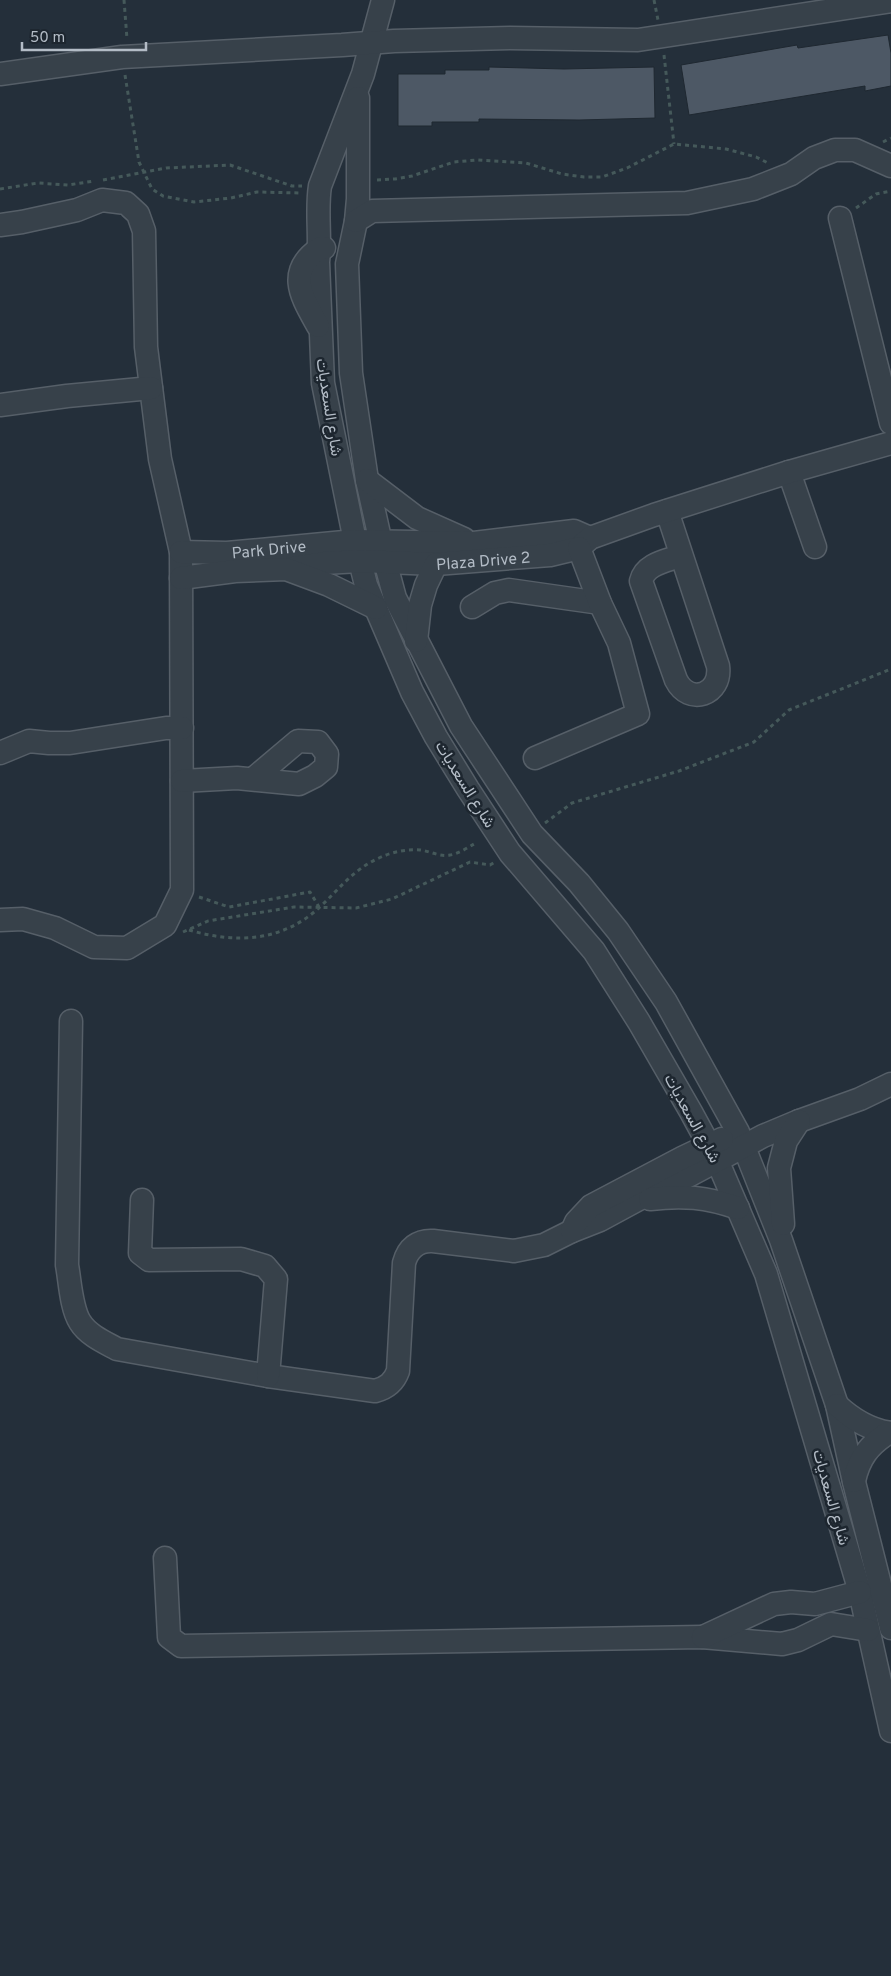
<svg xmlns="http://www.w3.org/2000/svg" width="891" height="1976" font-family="Overpass,Vazirmatn,sans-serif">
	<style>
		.building { fill: #4d5865; stroke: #1f2831 }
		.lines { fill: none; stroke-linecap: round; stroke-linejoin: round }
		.minor-casing { stroke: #565f68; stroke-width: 25 }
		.path { stroke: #45595a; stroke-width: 3; stroke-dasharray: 4 4; stroke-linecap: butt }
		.minor { stroke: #37414a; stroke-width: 22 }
		.labels { text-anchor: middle; stroke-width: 5; stroke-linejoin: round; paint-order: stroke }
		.street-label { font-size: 16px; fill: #b3bcc6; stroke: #1d262f }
	</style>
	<rect width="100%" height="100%" fill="#242f3a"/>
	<path class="building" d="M888 35 891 53V86L865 91V86L689 115 681 65 797 45 798 48Z
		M489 67 564 69 654 67 655 118 579 120 479 119V122H432V126H398V74H445V70H489Z"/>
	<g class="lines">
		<g class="minor-casing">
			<g id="minor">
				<path d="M383 0 363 74 320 186C316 211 321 237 318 262L323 383 355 541 366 585 412 692 436 737 468 789 510 853 594 951 639 1022 691 1112 717 1160 766 1274 860 1592 891 1731"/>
				<path d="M0 74 122 57 342 45 394 41 510 38 638 40 891 1"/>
				<path d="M358 98V199L356 221 347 264 351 373 367 480 385 561 395 598 461 726 532 834 579 883 618 931 666 1002 738 1132 781 1240 837 1405 854 1482 891 1628"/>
				<path d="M840 218 891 423"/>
				<path d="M356 221 372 211 687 203 753 189 791 174 814 158 835 150H855L891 166"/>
				<path d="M0 225 22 222 77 210 102 200 126 203 138 214 144 231 146 347 160 459 181 552 182 890 165 925 127 948 94 947 55 928 23 919 0 920"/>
				<path d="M318 326C302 297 285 272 320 248H324"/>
				<path d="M0 405 67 396 151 388"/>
				<path d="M789 472 815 547"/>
				<path d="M367 480 417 518 464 539"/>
				<path d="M667 511 718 666C722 695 689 706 676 680L641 581C645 564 666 561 680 556"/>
				<path id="s1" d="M181 552 227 553 355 541 474 543 574 531 590 538"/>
				<path id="s2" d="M286 569 324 563 360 561 436 564 550 555 579 548 590 538 654 515 789 472 891 443"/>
				<path d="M181 578 235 571 286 569 329 585 376 608"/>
				<path d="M472 607 495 593 509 590 600 603"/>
				<path d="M416 641 420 605 426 585 436 564"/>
				<path d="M0 753 29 741 49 743H70L166 728H182"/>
				<path d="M535 758 638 714 619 643 600 603 579 548"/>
				<path d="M182 781 237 778 299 784 315 776 326 767 327 754 318 742 298 741 253 779"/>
				<path d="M71 1021 67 1265C70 1281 71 1308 80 1322 88 1335 104 1342 117 1349L268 1376 375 1391C387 1388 394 1382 398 1371L404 1263C408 1248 418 1240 433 1241L514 1251 544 1245 572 1231 600 1220 637 1200 690 1175 763 1136 799 1121 860 1099 891 1084"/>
				<path d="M650 1199C683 1195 706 1197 738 1208"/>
				<path d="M142 1200 140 1253 149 1260 241 1259 265 1266 276 1279 268 1376"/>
				<path d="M783 1224 779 1168 786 1141 799 1121"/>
				<path d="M572 1231 576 1222 591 1206 682 1158 722 1139"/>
				<path d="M837 1405C853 1420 870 1430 891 1433"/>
				<path d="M854 1481C859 1458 869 1445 888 1433"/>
				<path d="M165 1558 169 1637 181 1646 702 1637 782 1644 798 1640 831 1624 868 1630"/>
				<path d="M703 1637 774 1604 791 1602 815 1604 860 1592"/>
			</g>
		</g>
		<path class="path" d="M124 0 127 39
			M654 0 658 20
			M664 55 674 144
			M125 75 139 162 152 189 163 196 194 202 231 198 257 192 301 193
			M883 142 891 138
			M103 180 166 168 230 165 292 186H302
			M377 180 395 179 412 176 454 162 477 160 526 163 562 174 584 177H602L627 168 674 144 726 149 756 157 768 163
			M0 189 38 183 68 185 94 181
			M856 208 876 194 891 191
			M545 823 572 803 679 771 754 742 789 710 891 669
			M199 897 229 907 310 892 319 907
			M189 930C236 944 283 942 321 906 340 888 354 869 379 858 392 852 406 849 420 850 430 851 439 857 450 855 458 854 467 848 474 844
			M183 932 208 921 294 907 356 908 392 899 470 862 490 865 495 862"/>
		<use href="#minor" class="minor"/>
	</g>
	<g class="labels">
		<g class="street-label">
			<text transform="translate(330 407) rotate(81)" y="6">شارع السعديات</text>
			<text dy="6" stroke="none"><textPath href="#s1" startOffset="88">Park Drive</textPath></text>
			<text dy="6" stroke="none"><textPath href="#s2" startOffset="198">Plaza Drive 2</textPath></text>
			<text transform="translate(466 784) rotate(58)" y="6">شارع السعديات</text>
			<text transform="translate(693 1118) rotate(61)" y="6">شارع السعديات</text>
			<text transform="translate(832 1497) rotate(74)" y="6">شارع السعديات</text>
		</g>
	</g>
	<path d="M22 42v8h124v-8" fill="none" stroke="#b3bcc6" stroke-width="2.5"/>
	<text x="30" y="42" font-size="15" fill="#b3bcc6" stroke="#1d262f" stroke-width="4" paint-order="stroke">50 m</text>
</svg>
